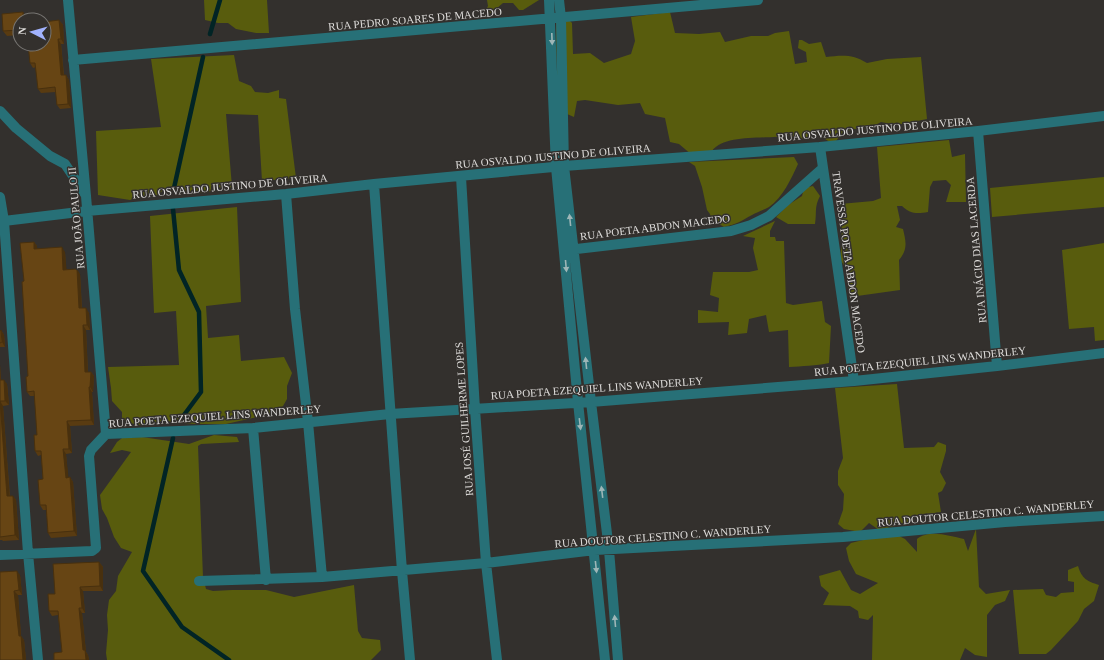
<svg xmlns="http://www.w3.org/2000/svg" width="1104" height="660" font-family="'Times New Roman',serif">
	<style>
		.green { fill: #585c0d }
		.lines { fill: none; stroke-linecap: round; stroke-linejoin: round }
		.stream { stroke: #012425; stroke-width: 4.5 }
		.street { stroke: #277077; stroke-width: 10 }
		.wall { fill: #593b11 }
		.shaded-wall { fill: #48300e }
		.building { fill: #674514; stroke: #48300e }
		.oneway { fill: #9eb6b7 }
		.labels { text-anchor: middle; stroke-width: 3; stroke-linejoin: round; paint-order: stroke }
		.street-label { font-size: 11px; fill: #dedcda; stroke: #33302d }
	</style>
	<rect width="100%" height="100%" fill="#33302d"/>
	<path class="green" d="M204 0H267L269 33H256L236 29 228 23H218L205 20Z
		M487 0H539L523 10H519L513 3H503L491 13 486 10 488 6Z
		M670 12 675 33 699 34 720 32 725 42 751 36H768L775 33 789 31 795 64 807 62 806 52 798 48 799 40H802L809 44 821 42 826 57C842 55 853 54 867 63L887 59 921 57 927 119 897 125 881 122 870 128 854 129 843 132 836 141 830 142 815 133C804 138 800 143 790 135 770 140 725 133 712 151L692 155 679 144 670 142 665 118 645 114 640 103 618 105 585 100 577 101 574 117 567 114 557 76 556 23 568 19 572 23 573 54 590 53 604 63 631 54 635 41 631 17Z
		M234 55 239 81 251 86 255 92 268 93 279 90V98L286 99 296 178 262 181 258 115 226 114 232 187C220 190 221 186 211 186V191L188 195 181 191H162C156 199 149 198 140 195L130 200 98 195 96 131 161 127 151 59Z
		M949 140 952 157 965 154 966 202H946L951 185 946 180 933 181 930 187 928 212C917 214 910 214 902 206H897L900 220 896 227 903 229C906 242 908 249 899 260L900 290 850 297 845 267 840 259 842 240 840 204 873 201 881 198 877 147Z
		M794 157 798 164C791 179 783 197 769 207 764 210 757 212 752 215 741 221 737 224 724 227L711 219 710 214 707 210 702 187 695 166 689 162Z
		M1104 177V207L992 217 990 188Z
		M813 186 820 196C814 208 817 211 815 224H788L776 217 788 205 802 196 804 188Z
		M237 207 241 302 206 306 208 338 239 335 241 361 284 357 292 373 287 386V399L283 406 275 413 226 424H195L171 422 165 420 147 425H136L122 419V412L112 401 111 388 108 367 179 365 176 311 154 313 150 216Z
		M775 221 770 231V237H775L776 241H784L786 303 793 305 822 301 825 322 831 326 829 363C816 366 802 366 789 367L788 330 769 332 766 315 749 319 747 333 728 335 729 322 698 323V310L718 312 719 298 710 295 713 272H749L758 270 753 248 755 238 743 236Z
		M1104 243V340L1095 341 1094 327 1069 329 1062 250Z
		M897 384 904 448 934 447 938 442 946 445V451L940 472 946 483 942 491 938 493 941 512 910 517 909 522 879 530 869 523 860 532 844 529 838 524 843 510 844 494 838 485V471L843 458 835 388Z
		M214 435 237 437 239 442 201 444 198 446 203 577 206 589 213 591 232 590H266L294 597 354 585 358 631 362 638 380 640 381 650 371 660H107L106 653 108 630 107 615 109 600 116 591 118 576 132 552 121 548 114 537 107 518 102 509 100 495 131 452 122 450 110 453 117 442 122 438 142 437 189 444Z
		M976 529 979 587 986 594 1010 590 1005 601 995 605 987 615V657L975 655 965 648 960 660H872L873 615 868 620 859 618 858 611 850 606 823 605 829 593 821 586 819 576 840 570 851 590 860 594 878 583 856 574 849 561 846 548 851 543 867 539 897 535 905 539 917 552V539C930 529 949 536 964 539L968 551Z
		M1078 566C1082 579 1087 581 1099 585L1094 601 1084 609 1078 621 1051 650 1046 654H1019L1013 590 1043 589 1046 595 1056 597 1061 593 1074 592V582L1068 581V570Z"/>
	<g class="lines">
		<path class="stream" d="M210 34 220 0
			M174 188 203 57
			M173 209 179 270 199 312 201 392 181 419
			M173 438 143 571 182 627 229 660"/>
		<path class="street" d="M68 0 86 196 106 434
			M549 0 556 167 578 402 605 660
			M559 0 561 18 564 166 591 402 609 550 618 660
			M73 60 758 0
			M0 111 16 128 50 156 65 164 85 194
			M978 131 997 366
			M820 147 854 381
			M461 177 475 409 486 563 497 660
			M374 184 402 571 410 660
			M286 194 295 309 308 422 322 577
			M0 197 4 221 28 553 38 660
			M4 221 87 211 286 194 374 184 564 166 820 147 978 131 1104 116
			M568 250 731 231 751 225 769 216 823 168
			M253 428 266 580
			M0 555 92 551 96 548 89 456 91 450 106 434 253 428 390 414 591 402 854 381 997 366 1104 353
			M199 581 322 577 486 563 595 550 843 537 1005 522 1104 516"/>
	</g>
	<path class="wall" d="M23 12 26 17V20H20V35L7 36 3 31Z
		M59 20 63 25 64 44H61L64 75H66L69 80 71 108 60 109 57 105 56 92 41 93 38 89 36 67 33 68 30 63Z
		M34 242 37 246V249L65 252 66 269 80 274 82 308 89 313 90 330H86L88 372H91L94 376 93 392H92L94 425 70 426 72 453 66 454 68 478 70 477 73 482 77 536 51 538 48 533 47 510H43L40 505 43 479 41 455 38 456 35 451 37 435 35 396H30L27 392 28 376 24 281Z
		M1 330 4 335 5 347H0V331Z
		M0 365 1 380 7 384 9 405 3 406 8 471 10 496H13L16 500 19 540 3 541 2 540H0Z
		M99 562 103 567V591H83L85 613H82L86 652 88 655 89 660H54L62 652 58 615 52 616 49 611 55 594Z
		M0 572 20 575 22 595H18L21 636 24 640 26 660H0Z"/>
	<path class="shaded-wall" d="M23 12 26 17V20H23Z
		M59 20 63 25 64 44 61 39Z
		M58 39 61 44 64 80 61 75Z
		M66 75 69 80 71 108 68 104Z
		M34 242 37 246 38 254 34 249Z
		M62 247 65 252 67 274 63 270Z
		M77 269 80 274 82 313 79 308Z
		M86 308 89 313 90 330 87 325Z
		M83 325 86 330 88 376 85 372Z
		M1 330 4 335 5 347 2 342Z
		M0 365 1 385 0 383Z
		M91 372 94 376 93 392 90 387Z
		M4 380 7 384 9 405 5 401Z
		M89 387 92 392 94 425 91 420Z
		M0 401 3 406 10 501 7 496Z
		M67 421 70 426 72 453 69 449Z
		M63 449 66 454 69 482 66 478Z
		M70 477 73 482 77 536 74 531Z
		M13 496 16 500 19 540 15 535Z
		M99 562 103 567V591L100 586Z
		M17 571 20 575 22 595 19 590Z
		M80 587 83 591 85 613 82 608Z
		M14 591 18 595 21 636 24 640 26 660H23L19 636Z
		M79 608 82 613 86 652 88 655 89 660H86L83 650Z"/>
	<path class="building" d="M23 12V20H20V30L3 31 2 14Z
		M59 20 61 39H58L61 75H66L68 104 57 105 55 87 38 89 35 63H30L28 44H44V22Z
		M34 242V249L62 247 63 270 77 269 79 308H86L87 325H83L85 372H91L90 387H89L91 420 67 421 69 449H63L66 478 70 477 74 531 48 533 46 505H40L38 480 43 479 41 451H35L34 435H37L34 391 27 392 26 377 28 376 22 282 24 281 20 243Z
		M1 330 2 342 0 343V331Z
		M0 380H4L5 401H0L7 496H13L15 535 0 537Z
		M99 562 100 586 80 587 82 608H79L83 650H85L86 660H54V653L62 652 58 611H49L48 594H55L53 564Z
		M17 571 19 590 14 591 19 636H21L23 660H0V572Z"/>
	<defs><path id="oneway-solid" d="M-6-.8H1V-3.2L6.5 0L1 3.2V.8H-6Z"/></defs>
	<g class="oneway">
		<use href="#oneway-solid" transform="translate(552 39) rotate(88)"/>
		<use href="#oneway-solid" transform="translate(570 220) rotate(-96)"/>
		<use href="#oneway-solid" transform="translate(566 266) rotate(85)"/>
		<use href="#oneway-solid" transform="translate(586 363) rotate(-96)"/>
		<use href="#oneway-solid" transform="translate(580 424) rotate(83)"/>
		<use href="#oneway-solid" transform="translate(602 492) rotate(-97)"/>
		<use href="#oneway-solid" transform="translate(596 567) rotate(84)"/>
		<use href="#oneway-solid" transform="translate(615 621) rotate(-95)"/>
	</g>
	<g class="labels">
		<g class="street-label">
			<text transform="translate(415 19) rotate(-5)" y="4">RUA PEDRO SOARES DE MACEDO</text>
			<text transform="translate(875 129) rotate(-5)" y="4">RUA OSVALDO JUSTINO DE OLIVEIRA</text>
			<text transform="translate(553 156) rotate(-5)" y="4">RUA OSVALDO JUSTINO DE OLIVEIRA</text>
			<text transform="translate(230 186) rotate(-5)" y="4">RUA OSVALDO JUSTINO DE OLIVEIRA</text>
			<text transform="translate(76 218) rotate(-95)" y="4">RUA JOÃO PAULO II</text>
			<text transform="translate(655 227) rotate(-7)" y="4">RUA POETA ABDON MACEDO</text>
			<text transform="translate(976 250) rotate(-95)" y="4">RUA INÁCIO DIAS LACERDA</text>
			<text transform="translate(849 262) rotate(82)" y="4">TRAVESSA POETA ABDON MACEDO</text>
			<text transform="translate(920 361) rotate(-6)" y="4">RUA POETA EZEQUIEL LINS WANDERLEY</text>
			<text transform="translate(597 388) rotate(-4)" y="4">RUA POETA EZEQUIEL LINS WANDERLEY</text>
			<text transform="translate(215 416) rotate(-4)" y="4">RUA POETA EZEQUIEL LINS WANDERLEY</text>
			<text transform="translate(464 419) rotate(-94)" y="4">RUA JOSÉ GUILHERME LOPES</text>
			<text transform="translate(986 513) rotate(-5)" y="4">RUA DOUTOR CELESTINO C. WANDERLEY</text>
			<text transform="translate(663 536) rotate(-4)" y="4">RUA DOUTOR CELESTINO C. WANDERLEY</text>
		</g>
	</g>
	<g transform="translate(32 32) rotate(276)"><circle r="19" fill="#33302d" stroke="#777572"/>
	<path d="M0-3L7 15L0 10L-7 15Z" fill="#a1b2fd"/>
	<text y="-6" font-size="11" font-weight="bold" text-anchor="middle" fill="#dedcda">N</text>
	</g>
</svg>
